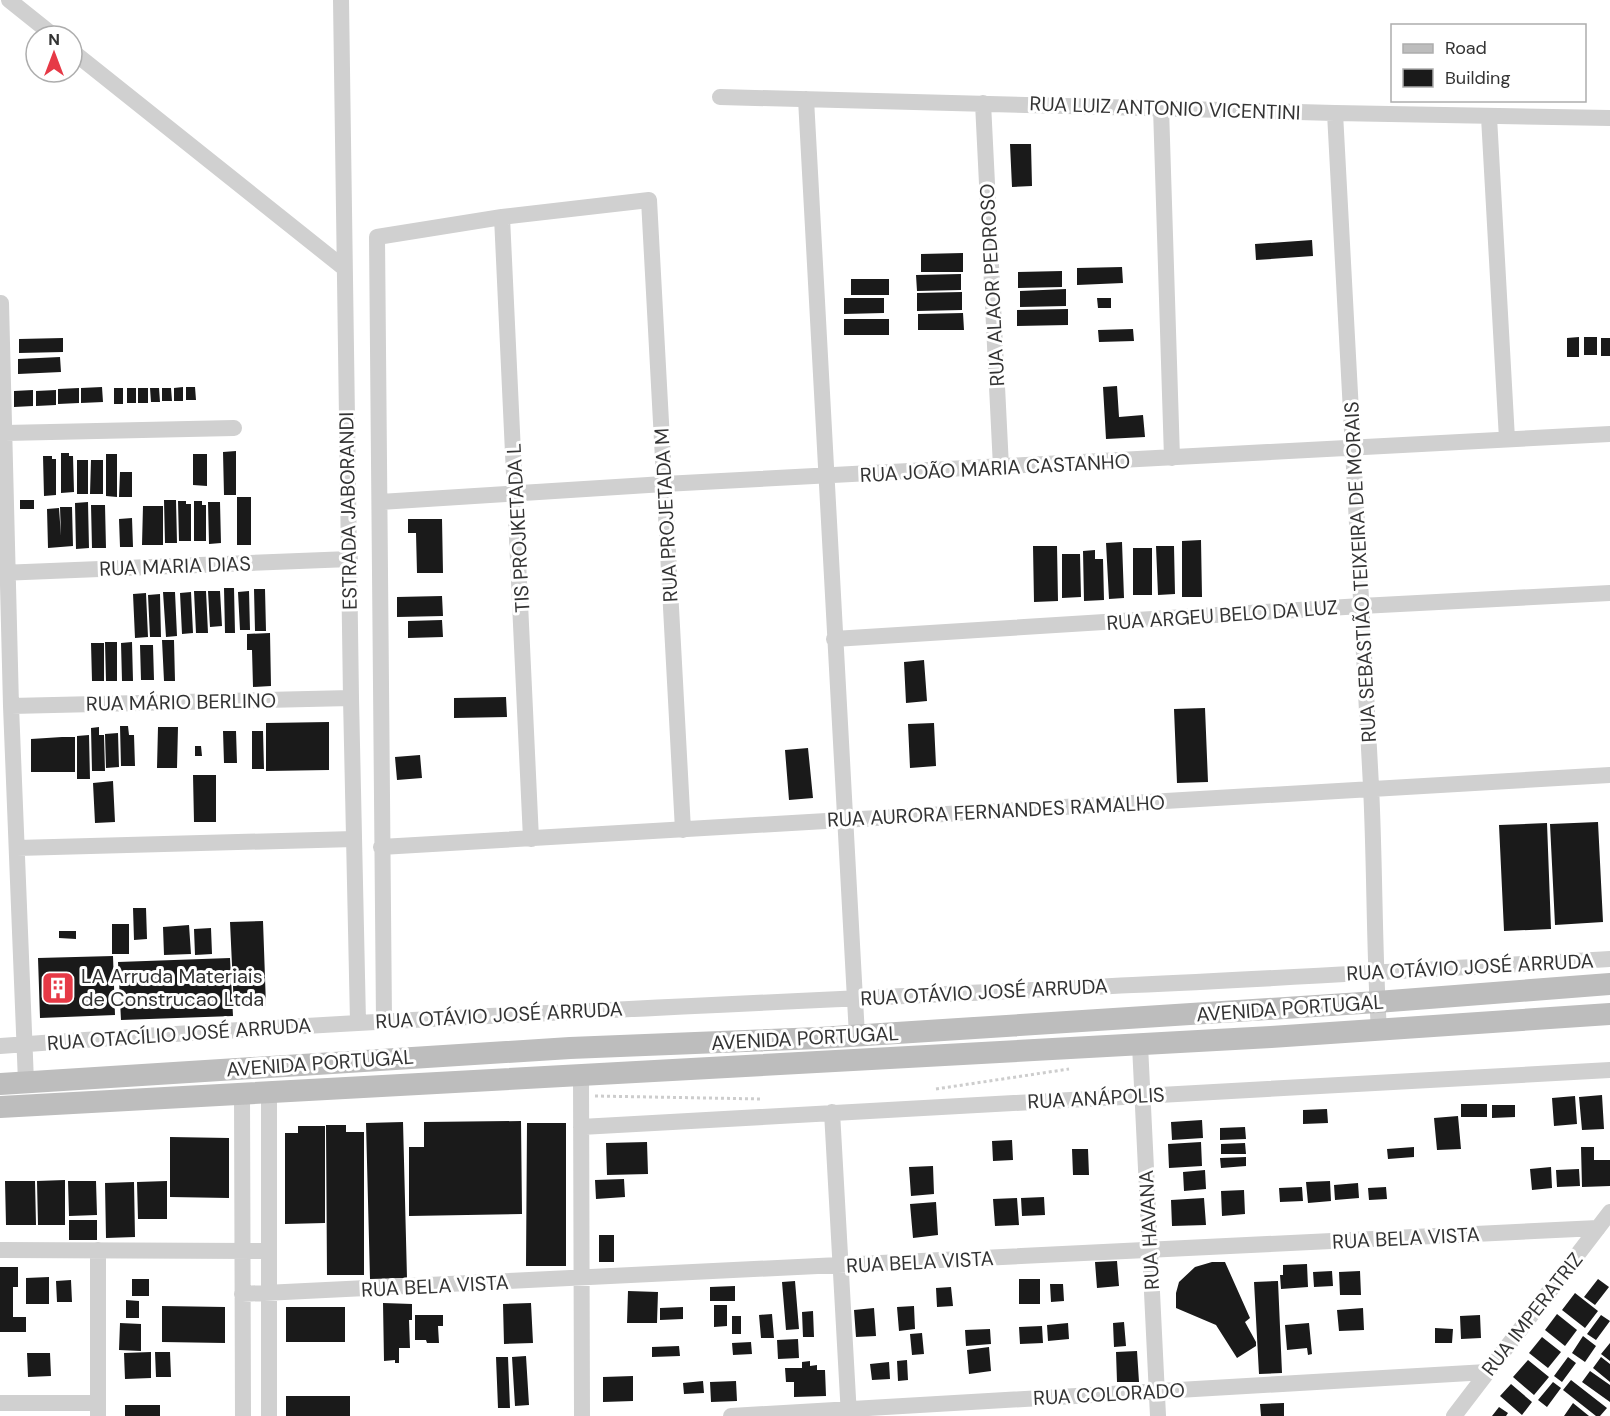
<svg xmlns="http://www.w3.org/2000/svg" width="1610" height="1416" font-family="'DM Sans',sans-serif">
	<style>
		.building { fill: #1a1a1a }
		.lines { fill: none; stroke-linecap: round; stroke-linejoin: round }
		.path { stroke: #cdcdcd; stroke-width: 3; stroke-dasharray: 3 3; stroke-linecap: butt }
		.street { stroke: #d0d0d0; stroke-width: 16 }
		.secondary { stroke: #bdbdbd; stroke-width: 22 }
		.labels { text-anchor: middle; stroke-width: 6; stroke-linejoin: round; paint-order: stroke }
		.street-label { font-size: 20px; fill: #333; stroke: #fff }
		.poi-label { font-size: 20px; fill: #333; stroke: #fff; text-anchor: start }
	</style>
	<rect width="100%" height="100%" fill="#fff"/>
	<path class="building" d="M1010 144H1031L1032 186 1012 187Z
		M1312 240 1313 256 1256 260 1255 244Z
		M963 253V272H921V254Z
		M1122 267 1123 283 1077 285V268Z
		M1062 271V287L1018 288V272Z
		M961 274V290L917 291 916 275Z
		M851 279H889V295H851Z
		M1066 289V306L1020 307V291Z
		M962 292V310L917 311V293Z
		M844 298H884V313L844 314Z
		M1097 298H1111V308H1098Z
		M1068 309V325L1017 326V310Z
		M963 313 964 330H918V314Z
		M844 319H889V335H844Z
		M1133 329 1134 341 1099 342 1098 330Z
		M1579 337V357H1567V338Z
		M1584 337H1597V355H1584Z
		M63 338V352L19 353V339Z
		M1601 338H1610V356H1601Z
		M60 357 61 372 18 374V359Z
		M1117 386 1119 417 1143 415 1145 437 1106 439 1103 387Z
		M102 387 103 402 81 403V388Z
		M183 387V401H174V388Z
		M186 387H195L196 400H186Z
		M79 388V403L58 404V389Z
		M114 388H123V404H114Z
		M127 388H136V403H127Z
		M138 388H148V403H138Z
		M150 388H159L160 402H151Z
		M162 388H171L172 401H162Z
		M33 390V406L14 407V391Z
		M56 390V405L36 406V391Z
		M236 451V495H224L223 452Z
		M61 453H69V456H73L74 492 61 493Z
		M106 454H117V497L106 496Z
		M193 454H207V486L193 485Z
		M43 456H52V459H56V495L44 496Z
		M77 460H88V494H77Z
		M91 460H103V494H90Z
		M120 472H132V497H119Z
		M237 497H251V545H237Z
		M20 500H34V509H20Z
		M164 500H176L177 543H165Z
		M178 501H186V504H191V541H179Z
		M194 501H202V505H206V541H194Z
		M88 502 89 548 76 549 75 503Z
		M208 502H220L221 543 209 544Z
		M91 505H105L106 548H92Z
		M143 506H163V545H142Z
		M60 507H72L73 546 48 548 47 509 59 508 61 536Z
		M132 518 133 547H120L119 519Z
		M408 519H442L443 573H417L416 533H408Z
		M1201 540 1202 597H1182V541Z
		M1122 542 1124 598 1109 599 1106 543Z
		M1033 546H1057L1058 601 1034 602Z
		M1156 546H1174L1175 594 1158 595Z
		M1133 548H1152V595H1133Z
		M1095 550V559H1103L1104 600 1084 601 1083 551Z
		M1062 554H1080L1081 597 1062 598Z
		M224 588H234L235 633H225Z
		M254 589H265L266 631H255Z
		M194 591H206L208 633H196Z
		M208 591H220L222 626 210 627Z
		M249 591 250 630H240L238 592Z
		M163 592H175L177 636 166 637Z
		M191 592 193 633 182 634 180 593Z
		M146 593 148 637 135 638 133 594Z
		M160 594 161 637H150L148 595Z
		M442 596 443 616 397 617V597Z
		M442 620 443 637 408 638V621Z
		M270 633 271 686 253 687 252 650H247V634Z
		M162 640H174L175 681H164Z
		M105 642H117V681H106Z
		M132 642 133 681H122L121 643Z
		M91 643H104V681H92Z
		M140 645H153L154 680H141Z
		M924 660 927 701 906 703 904 662Z
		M506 697 507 717 454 718V698Z
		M1205 708 1208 782 1177 783 1174 709Z
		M329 722V770L266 771V723Z
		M934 723 936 766 910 768 908 724Z
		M120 726H128L129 735H134L135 766H121Z
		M99 727V735H104L105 771H92L91 728Z
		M158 727H178L177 768H157Z
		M223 731H236L237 763H224Z
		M252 731H263L264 769H252Z
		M118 733 119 767 106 768 105 734Z
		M89 735 90 779H77V736Z
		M62 737H75V772H31V739Z
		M195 746H201L202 756H195Z
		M808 748 813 798 789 800 785 750Z
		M420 755 422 778 397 780 395 757Z
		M193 775H216V822H194Z
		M113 781 115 822 95 823 93 783Z
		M1598 822 1603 922 1555 925 1550 824Z
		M1547 823 1551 929 1504 931 1499 825Z
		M133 908H146L147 939 134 940Z
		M263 921 266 1006 234 1008 230 922Z
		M112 924H129V954H112Z
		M189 925 191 954 164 955 163 927Z
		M211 928 212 954 195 955 194 929Z
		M59 931H76V939L59 938Z
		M113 956 115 1015 40 1018 38 958Z
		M230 958 233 1016 121 1020 118 962Z
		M1602 1095 1604 1129 1582 1130 1579 1097Z
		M1575 1096 1577 1124 1554 1126 1552 1098Z
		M1461 1104H1487V1117H1461Z
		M1492 1105H1515V1117L1492 1118Z
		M1327 1109 1328 1123 1303 1124V1110Z
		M1458 1116 1461 1149 1437 1150 1434 1118Z
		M1202 1120 1203 1138 1172 1140 1171 1122Z
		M521 1121 522 1214 409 1216V1147H424V1122Z
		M403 1122 407 1278 370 1279 366 1123Z
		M527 1123H566V1266H526Z
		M326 1125H346V1132H364V1275H327Z
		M298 1126H325V1223L285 1224V1133H298Z
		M1245 1127 1246 1139 1220 1140V1128Z
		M170 1137 229 1138V1198L170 1197Z
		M1012 1140 1013 1160 993 1161 992 1141Z
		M647 1142 648 1174 607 1175 606 1143Z
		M1201 1142 1202 1166 1169 1168 1168 1144Z
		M1245 1143 1246 1154H1221V1144Z
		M1414 1147V1157L1388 1159 1387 1149Z
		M1581 1147H1594V1160H1610V1186L1582 1187Z
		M1072 1149H1088L1089 1175H1073Z
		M1246 1157V1166L1221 1168 1220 1158Z
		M933 1166 934 1194 911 1196 909 1167Z
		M1551 1167 1552 1188 1532 1190 1530 1169Z
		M1579 1169 1580 1186 1557 1187 1556 1170Z
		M1205 1170 1206 1189 1184 1191 1183 1172Z
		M624 1179 625 1197 596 1199 595 1180Z
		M65 1180V1225H38L37 1181Z
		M5 1181H35L36 1225H6Z
		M68 1181H96L97 1215 69 1216Z
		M167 1181V1219H138L137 1182Z
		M1330 1181 1331 1201 1308 1203 1306 1182Z
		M134 1182 135 1237 106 1238 105 1183Z
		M1358 1183 1359 1198 1335 1200 1334 1185Z
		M1302 1187 1303 1201 1280 1202 1279 1188Z
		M1386 1187 1387 1199 1369 1200 1368 1188Z
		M1244 1190 1245 1214 1222 1216 1221 1191Z
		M1044 1197 1045 1215 1022 1216 1021 1198Z
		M1017 1198 1019 1225 995 1226 993 1199Z
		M1204 1198 1206 1225 1172 1226 1171 1200Z
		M936 1202 938 1235 913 1238 910 1204Z
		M69 1220H97V1240H69Z
		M599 1235H614V1262H599Z
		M1117 1261 1119 1286 1097 1288 1095 1262Z
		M1212 1262H1225L1250 1318 1245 1322 1256 1342V1346L1237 1358 1216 1325 1176 1308V1293L1179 1282 1195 1267Z
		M1307 1264 1308 1287 1281 1289 1280 1275H1283V1265Z
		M0 1267H18V1287H13V1317H26V1332H0Z
		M1332 1271 1333 1286 1314 1287 1313 1272Z
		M1360 1271 1361 1295H1340L1339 1272Z
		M49 1277V1304H26V1278Z
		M132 1279H149V1296H132Z
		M1019 1279H1040V1304H1019Z
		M1598 1279 1609 1287 1595 1305 1584 1297Z
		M71 1280 72 1302H57L56 1281Z
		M795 1281 799 1329 786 1330 782 1282Z
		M1278 1281 1282 1373 1259 1374 1254 1282Z
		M1050 1284H1063L1064 1301 1051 1302Z
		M735 1286V1301H710V1287Z
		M951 1287 953 1306 937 1307 936 1288Z
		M628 1291 658 1292 657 1323H627Z
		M1575 1293 1598 1311 1585 1328 1562 1310Z
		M126 1300 139 1301V1318H126Z
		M383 1303 412 1304V1320H409L410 1348H399V1363H395V1360L384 1361Z
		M531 1303 533 1343 504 1344 503 1304Z
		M714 1305H727V1326L714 1327Z
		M162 1306 225 1307V1343L162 1342Z
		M914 1306 915 1329 899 1331 897 1307Z
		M286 1307H345V1342H286Z
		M683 1307V1319L660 1320V1308Z
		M874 1308 876 1336 856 1337 854 1310Z
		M1363 1308 1364 1330 1339 1331 1337 1310Z
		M813 1311 814 1337H803L802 1312Z
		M772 1314 774 1338H761L759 1315Z
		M1557 1314 1577 1330 1565 1346 1545 1330Z
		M415 1315H443V1326H438L439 1343H427L426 1340H415Z
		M1480 1315 1481 1338 1461 1339 1460 1316Z
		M1601 1315 1610 1321 1596 1340 1587 1334Z
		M732 1316H741V1334H732Z
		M1124 1322 1126 1346 1114 1347 1113 1323Z
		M120 1323 141 1324V1351L119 1350Z
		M1068 1323 1069 1339 1048 1341 1047 1325Z
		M1309 1323 1312 1354 1308 1355 1307 1348 1287 1350 1285 1325Z
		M1042 1326 1043 1343 1020 1344 1019 1327Z
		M1435 1328 1453 1329 1452 1343H1435Z
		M990 1329 991 1344 966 1346 965 1330Z
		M922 1333 924 1354 912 1355 910 1334Z
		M1583 1336 1596 1346 1585 1362 1572 1353Z
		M1542 1337 1561 1352 1548 1368 1529 1353Z
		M798 1339 799 1358 778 1359 777 1340Z
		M751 1342 752 1354 733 1355 732 1343Z
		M1610 1343V1361L1601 1354Z
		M679 1346 680 1356 652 1357V1347Z
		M989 1347 991 1371 969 1374 967 1350Z
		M1137 1351 1139 1382H1117L1116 1352Z
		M151 1352V1378L125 1379 124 1353Z
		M155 1352H170L171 1377H156Z
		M27 1353H50L51 1376 28 1377Z
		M526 1356 529 1405 515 1406 512 1357Z
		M496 1357H508L510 1408H498Z
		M1568 1357 1576 1363 1562 1382 1554 1376Z
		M1601 1357 1610 1364V1382L1593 1368Z
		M907 1360 908 1380 898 1381 897 1361Z
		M1528 1360 1549 1377 1534 1395 1513 1377Z
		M810 1361V1366L817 1365V1370H825L826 1396 794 1397V1382H786L785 1368H802V1362Z
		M889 1362 890 1379 872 1380 870 1364Z
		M1590 1371 1610 1385V1402L1582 1382Z
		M633 1376V1401L603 1402V1377Z
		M1571 1380 1607 1408 1600 1416H1596L1563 1390Z
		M703 1381 704 1393 684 1394 683 1383Z
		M736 1381 737 1401 711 1402 710 1382Z
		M1553 1382 1561 1388 1547 1407 1538 1400Z
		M1511 1384 1532 1402 1522 1415 1500 1396Z
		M286 1396H350V1416H286Z
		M1284 1403V1416H1261L1260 1404Z
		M1573 1403 1589 1416H1564Z
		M125 1405H160V1416H125Z
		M1499 1407 1508 1413 1506 1416H1492Z"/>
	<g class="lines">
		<path class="path" d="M936 1089 1069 1069
			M595 1096 762 1099"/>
		<path class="street" d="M9 0 54 36
			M341 0 351 698 358 1022
			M72 51 344 268
			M720 97 1335 113 1610 118
			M806 99 857 1036
			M983 103 1001 467
			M1161 108 1172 458
			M1335 113C1349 338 1360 562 1371 786 1375 868 1374 949 1379 1031
			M1489 117 1507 439
			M502 217 531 839
			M1 303 11 706 26 1082
			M5 433 234 428
			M380 502 664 484 1610 434
			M0 573 350 559
			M834 639 1361 606 1610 593
			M11 706 351 698
			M381 847 1610 775
			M17 848 354 839
			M384 1021 377 237 502 217 649 200 683 830
			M1140 1045 1158 1416
			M0 1046C377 1018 755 1004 1133 985 1292 978 1451 968 1610 959
			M581 1075 582 1416
			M269 1092V1416
			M242 1093 243 1416
			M832 1112 849 1416
			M581 1127 1610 1070
			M0 1250 269 1251
			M98 1250V1416
			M242 1294 1598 1228
			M0 1403H98
			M731 1416 1487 1372
			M1454 1416 1610 1212"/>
		<path class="secondary" d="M0 1084 570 1048 819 1038 1377 1002 1610 984
			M0 1107 1271 1037 1610 1014"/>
	</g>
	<defs>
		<g id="building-square" transform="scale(1.725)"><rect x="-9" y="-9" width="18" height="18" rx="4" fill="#e63946" stroke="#fff"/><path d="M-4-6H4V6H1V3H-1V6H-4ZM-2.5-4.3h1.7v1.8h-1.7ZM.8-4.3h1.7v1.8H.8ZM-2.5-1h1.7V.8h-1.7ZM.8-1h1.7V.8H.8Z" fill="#fff"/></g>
	</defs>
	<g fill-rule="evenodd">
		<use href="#building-square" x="58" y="988"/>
	</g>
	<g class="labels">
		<g class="street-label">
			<text transform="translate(1165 108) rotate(2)" y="7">RUA LUIZ ANTONIO VICENTINI</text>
			<text transform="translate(992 285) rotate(-93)" y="7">RUA ALAOR PEDROSO</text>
			<text transform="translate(995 468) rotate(-3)" y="7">RUA JOÃO MARIA CASTANHO</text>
			<text transform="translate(348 511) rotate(-91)" y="7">ESTRADA JABORANDI</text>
			<text transform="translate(666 515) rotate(-93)" y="7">RUA PROJETADA M</text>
			<text transform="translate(518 528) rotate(-93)" y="7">TIS PROJKETADA L</text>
			<text transform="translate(175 566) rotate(-2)" y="7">RUA MARIA DIAS</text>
			<text transform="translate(1360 572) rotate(-93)" y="7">RUA SEBASTIÃO TEIXEIRA DE MORAIS</text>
			<text transform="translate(1222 615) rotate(-4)" y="7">RUA ARGEU BELO DA LUZ</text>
			<text transform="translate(181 702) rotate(-1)" y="7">RUA MÁRIO BERLINO</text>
			<text transform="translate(996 811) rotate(-3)" y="7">RUA AURORA FERNANDES RAMALHO</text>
			<text transform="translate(1470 967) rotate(-3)" y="7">RUA OTÁVIO JOSÉ ARRUDA</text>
			<text transform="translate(984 992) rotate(-3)" y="7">RUA OTÁVIO JOSÉ ARRUDA</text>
			<text transform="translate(1290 1008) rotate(-4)" y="7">AVENIDA PORTUGAL</text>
			<text transform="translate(499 1015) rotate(-3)" y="7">RUA OTÁVIO JOSÉ ARRUDA</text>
			<text transform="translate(179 1034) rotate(-4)" y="7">RUA OTACÍLIO JOSÉ ARRUDA</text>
			<text transform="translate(805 1038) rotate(-3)" y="7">AVENIDA PORTUGAL</text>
			<text transform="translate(320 1063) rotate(-4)" y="7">AVENIDA PORTUGAL</text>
			<text transform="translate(1096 1098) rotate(-3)" y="7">RUA ANÁPOLIS</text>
			<text transform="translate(1149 1230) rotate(-93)" y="7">RUA HAVANA</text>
			<text transform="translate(1406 1238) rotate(-3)" y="7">RUA BELA VISTA</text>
			<text transform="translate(920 1262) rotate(-3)" y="7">RUA BELA VISTA</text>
			<text transform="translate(435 1286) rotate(-3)" y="7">RUA BELA VISTA</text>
			<text transform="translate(1532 1314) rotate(-52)" y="7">RUA IMPERATRIZ</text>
			<text transform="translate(1109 1394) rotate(-3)" y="7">RUA COLORADO</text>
		</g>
		<g class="poi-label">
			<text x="81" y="983">LA Arruda Materiais<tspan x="81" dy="23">de Construcao Ltda</tspan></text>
		</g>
	</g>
	<rect x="1391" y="24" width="195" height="78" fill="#ffffff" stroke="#adadad" stroke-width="1.5"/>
	<rect x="1403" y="44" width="30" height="9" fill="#bdbdbd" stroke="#adadad" stroke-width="1.5"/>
	<text x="1445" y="54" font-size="18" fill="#333333">Road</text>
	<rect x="1403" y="69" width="30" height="18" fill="#1a1a1a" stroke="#adadad" stroke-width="1.5"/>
	<text x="1445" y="84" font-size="18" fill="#333333">Building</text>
	<g transform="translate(54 54)"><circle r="28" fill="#ffffff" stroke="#adadad" stroke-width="1.5"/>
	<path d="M0-4.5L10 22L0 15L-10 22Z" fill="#e63946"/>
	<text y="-9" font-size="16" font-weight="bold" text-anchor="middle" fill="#333333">N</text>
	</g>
</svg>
